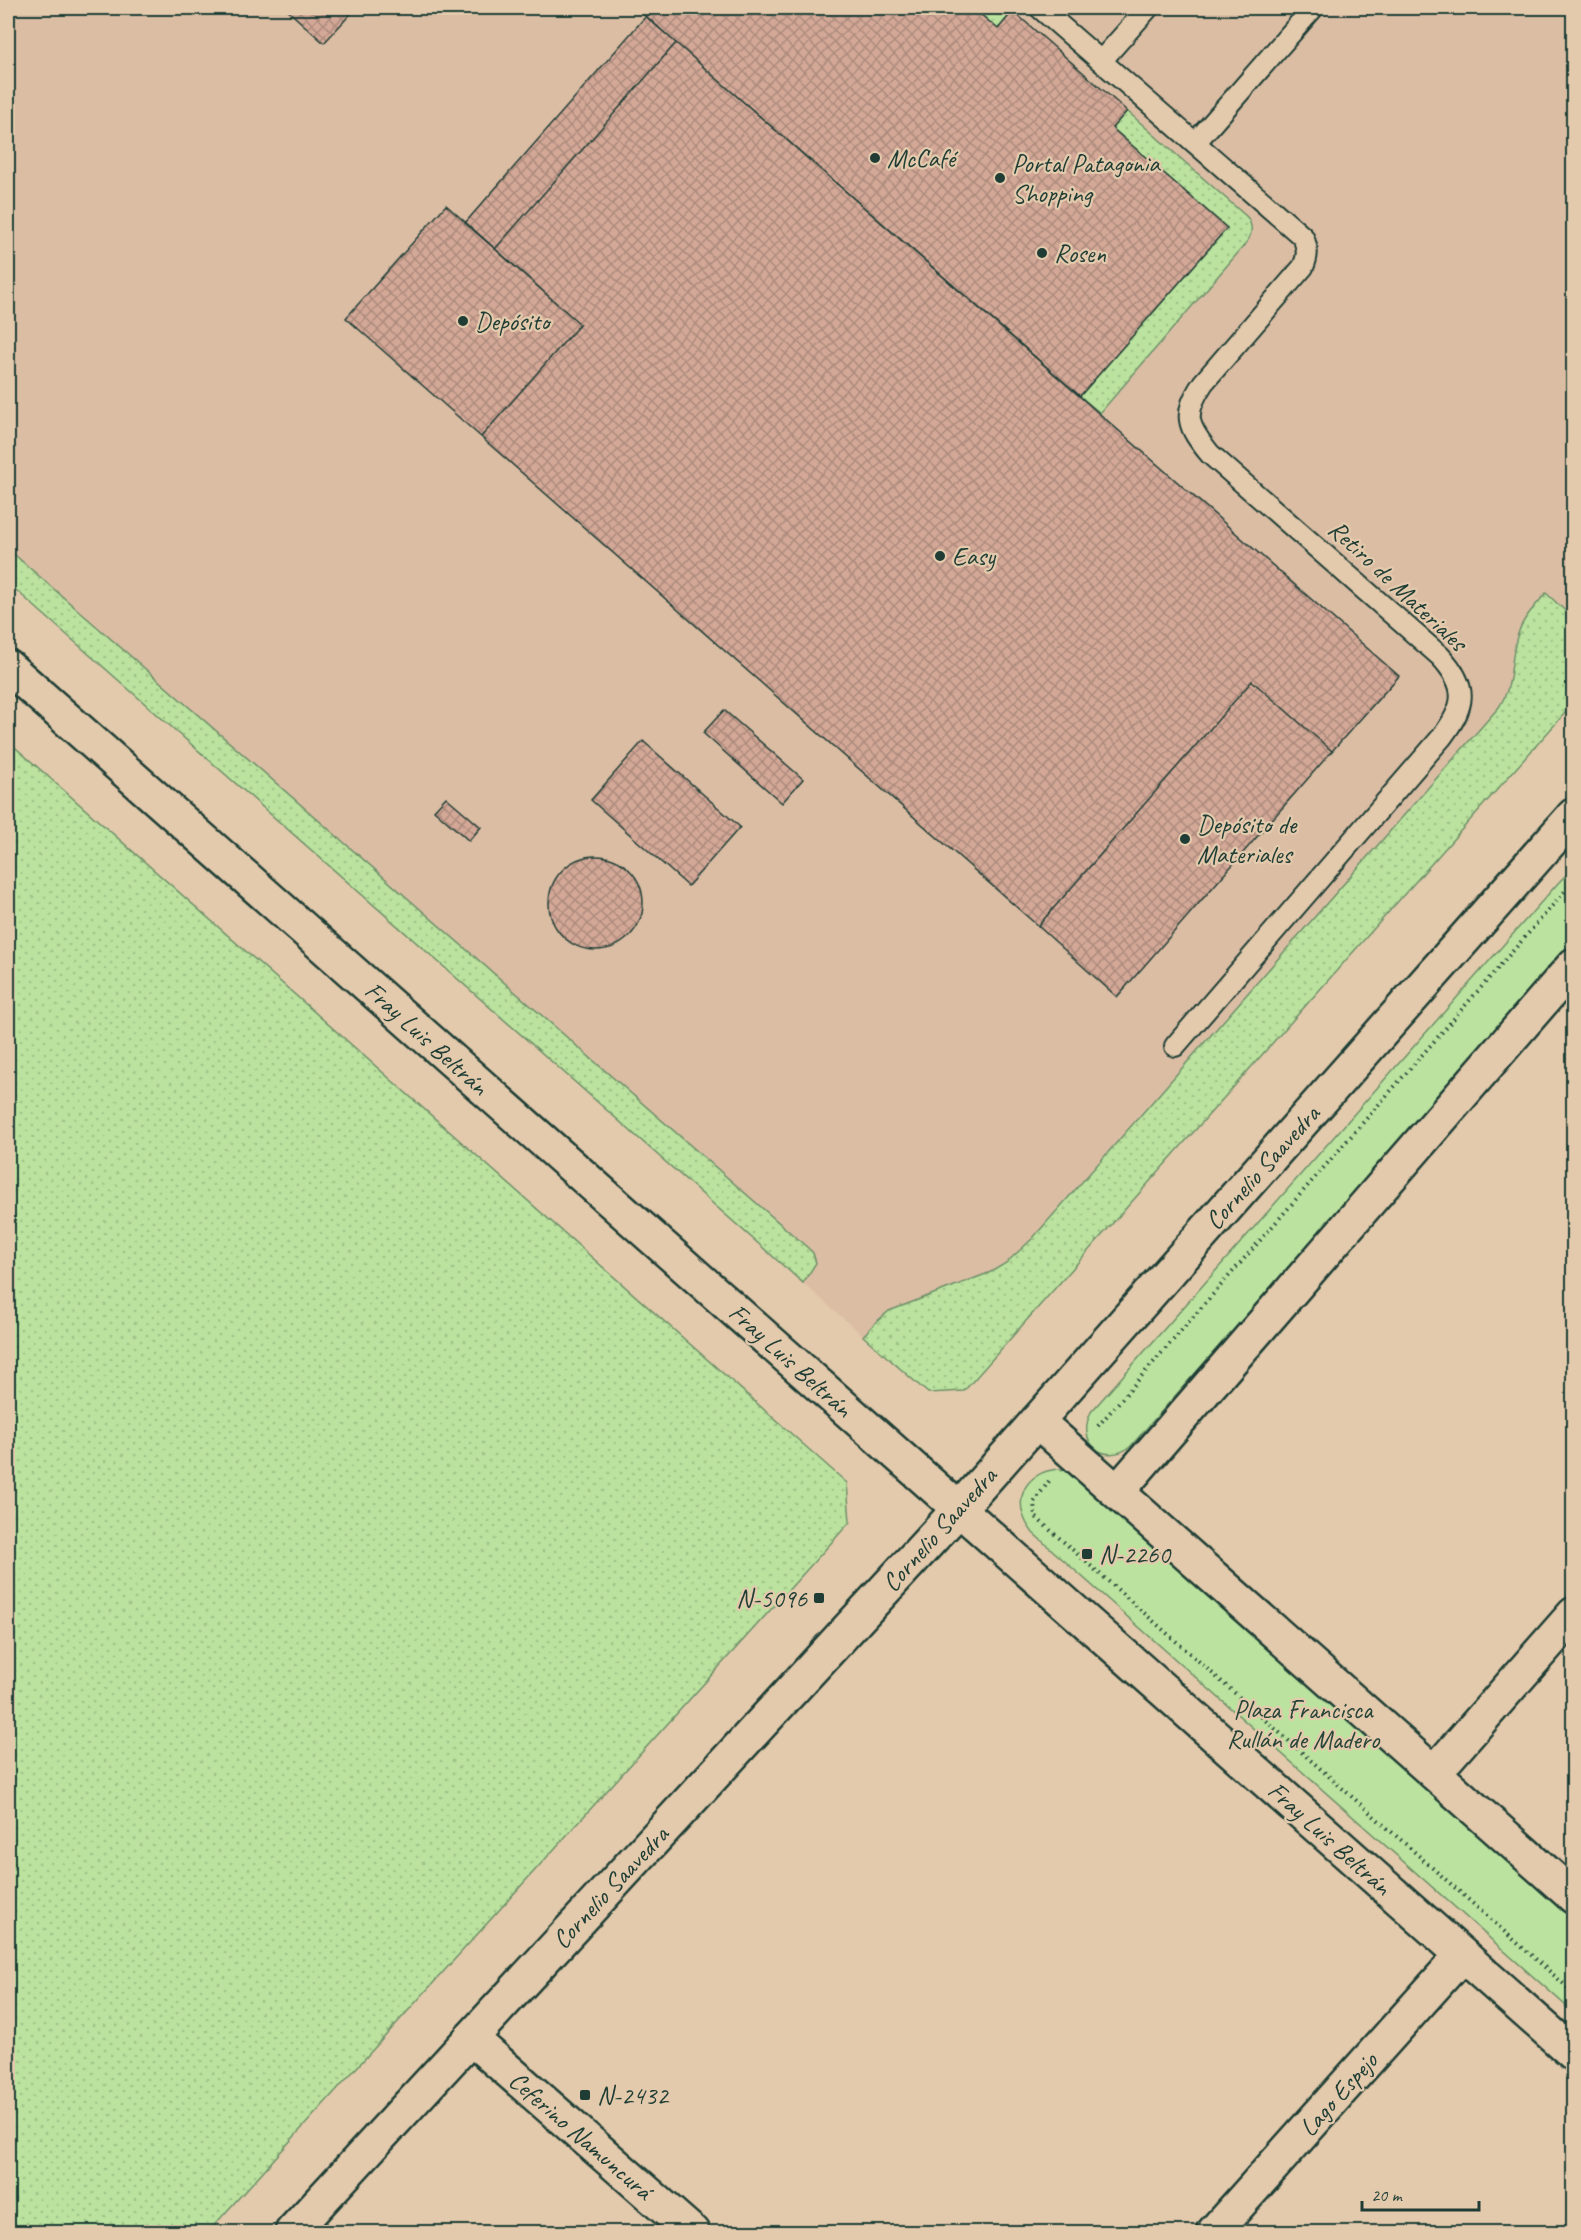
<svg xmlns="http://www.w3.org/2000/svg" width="1581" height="2240" font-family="Caveat,sans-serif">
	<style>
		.built { fill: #dbbda4 }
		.grass { fill: url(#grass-dots); stroke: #6d9069; stroke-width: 1.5 }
		.park { fill: #bbe29e; stroke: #6d9069; stroke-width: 1.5 }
		.building { fill: url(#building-cross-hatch); stroke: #1f3d34; stroke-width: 1.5 }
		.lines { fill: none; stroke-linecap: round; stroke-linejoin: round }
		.service-casing { stroke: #1f3d34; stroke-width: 24 }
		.minor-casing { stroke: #1f3d34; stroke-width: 38 }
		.tertiary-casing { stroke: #1f3d34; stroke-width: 38 }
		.secondary-casing { stroke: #1f3d34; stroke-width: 38 }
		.path { stroke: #1f3d34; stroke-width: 4; stroke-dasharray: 1.5 4.5; stroke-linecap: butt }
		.service { stroke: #e4caac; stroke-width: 20 }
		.minor { stroke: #e4caac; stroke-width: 33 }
		.tertiary { stroke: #e4caac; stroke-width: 33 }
		.secondary { stroke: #e4caac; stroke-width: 33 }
		.poi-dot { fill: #1f3d34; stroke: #e4caac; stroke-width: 2 }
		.labels { text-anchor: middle; stroke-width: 4.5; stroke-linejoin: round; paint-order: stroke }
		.poi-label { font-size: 26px; fill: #1f3d34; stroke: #e4caac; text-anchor: start }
		.street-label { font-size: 26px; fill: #1f3d34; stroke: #e4caac }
		.park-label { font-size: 26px; fill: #274539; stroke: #e4caac }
	</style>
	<defs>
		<pattern id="grass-dots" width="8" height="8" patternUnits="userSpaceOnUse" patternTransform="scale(1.5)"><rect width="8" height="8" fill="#bbe29e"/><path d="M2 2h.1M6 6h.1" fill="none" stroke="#a0c389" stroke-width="1.8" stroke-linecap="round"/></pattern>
		<pattern id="building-cross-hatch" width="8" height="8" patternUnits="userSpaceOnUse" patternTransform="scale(1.5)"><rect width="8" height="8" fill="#d4a897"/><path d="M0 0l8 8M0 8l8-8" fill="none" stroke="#ab8a7c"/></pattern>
	</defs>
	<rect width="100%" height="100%" fill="#e4caac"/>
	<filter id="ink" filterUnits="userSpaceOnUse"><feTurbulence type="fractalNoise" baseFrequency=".0167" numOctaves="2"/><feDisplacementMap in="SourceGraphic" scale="12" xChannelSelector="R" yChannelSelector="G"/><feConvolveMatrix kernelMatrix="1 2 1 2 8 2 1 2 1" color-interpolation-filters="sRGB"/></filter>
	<g filter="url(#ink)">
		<path class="built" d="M8 8H1573V704L964 1391 928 1393 8 583Z"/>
		<path class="grass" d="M973 8H1009L1013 11 998 29Z
			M1127 111 1247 217C1255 229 1251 237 1243 247L1100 413 1080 396 1227 228 1112 128Z
			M8 549 808 1248 813 1253 816 1263 803 1283 8 583Z
			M1546 593 1573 618V704L964 1391 928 1393 863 1336 874 1324 889 1311 991 1272 1006 1263 1032 1239 1499 707C1516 681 1508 659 1519 631 1524 617 1536 605 1546 593Z
			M8 741 847 1483 850 1522 208 2232H8Z"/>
		<path class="park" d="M1573 874V944L1130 1447C1103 1466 1076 1442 1091 1412L1559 882 1565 876Z
			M1060 1469 1071 1472 1080 1478 1573 1915V2012L1033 1533C1010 1504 1022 1471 1060 1469Z"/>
		<path class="building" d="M285 8H356L324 43Z
			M636 8H973L998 29 1013 11 1127 111 1112 128 1227 228 1080 396Z
			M646 16 676 43 495 249 465 223Z
			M676 43 1399 676 1332 751 1252 681 1038 926 481 437 580 324 495 249Z
			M446 205 580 324 481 437 346 318Z
			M1252 681 1332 751 1117 997 1038 926Z
			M724 710 803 779 782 803 703 733Z
			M643 741 740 827 688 886 591 800Z
			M446 797 481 827 469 841 434 810Z
			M549 903a47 47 0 1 1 94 0a47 47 0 1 1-94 0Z"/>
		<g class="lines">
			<g class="service-casing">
				<path id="service" d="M1040 8 1303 237C1308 249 1308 256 1303 267L1203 383C1182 415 1187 426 1210 454L1440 656C1469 687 1466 706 1441 738L1175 1046
					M1101 61 1148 8
					M1195 143 1313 8"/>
			</g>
			<g class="minor-casing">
				<path id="minor" d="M1037 1421 1574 1897
					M1117 1492 1574 965
					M1434 1773 1574 1614
					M471 2038 692 2232
					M1214 2232 1462 1955"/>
			</g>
			<g class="tertiary-casing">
				<path id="tertiary" d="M8 667 959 1509"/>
			</g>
			<g class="secondary-casing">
				<path id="secondary" d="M959 1509 1574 2054
					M292 2232 959 1509 1574 815"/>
			</g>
			<path class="path" d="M1098 1426 1574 881
				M1049 1481 1034 1502 1035 1516 1040 1521 1574 1993"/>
			<use href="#service" class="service"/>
			<use href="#minor" class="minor"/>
			<use href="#tertiary" class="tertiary"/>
			<use href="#secondary" class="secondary"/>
		</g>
	</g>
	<g class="poi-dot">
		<circle cx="875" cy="158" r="6"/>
		<circle cx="1000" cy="178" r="6"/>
		<circle cx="1042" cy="253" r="6"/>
		<circle cx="463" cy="321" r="6"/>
		<circle cx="940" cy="556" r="6"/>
		<circle cx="1185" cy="839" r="6"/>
		<rect x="1081" y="1548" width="12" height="12" rx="3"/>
		<rect x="813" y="1592" width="12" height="12" rx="3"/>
		<rect x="579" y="2089" width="12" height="12" rx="3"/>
	</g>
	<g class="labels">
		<g class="poi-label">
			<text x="887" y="167">McCafé</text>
			<text x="1012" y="172">Portal Patagonia<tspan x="1012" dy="30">Shopping</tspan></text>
			<text x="1054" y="262">Rosen</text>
			<text x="475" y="330">Depósito</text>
			<text x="952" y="565">Easy</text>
			<text x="1197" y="833">Depósito de<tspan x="1197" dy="30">Materiales</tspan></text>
			<text x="1099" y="1563">N-2260</text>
			<text x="807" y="1607" text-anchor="end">N-5096</text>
			<text x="597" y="2104">N-2432</text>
		</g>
		<g class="street-label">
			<text transform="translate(1398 585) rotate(43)" y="9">Retiro de Materiales</text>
			<text transform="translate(427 1038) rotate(42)" y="9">Fray Luis Beltrán</text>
			<text transform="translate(1262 1167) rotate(-48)" y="9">Cornelio Saavedra</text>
			<text transform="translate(791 1360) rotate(42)" y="9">Fray Luis Beltrán</text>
			<text transform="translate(939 1529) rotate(-48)" y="9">Cornelio Saavedra</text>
			<text transform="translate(1330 1838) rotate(42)" y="9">Fray Luis Beltrán</text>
			<text transform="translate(610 1887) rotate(-47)" y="9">Cornelio Saavedra</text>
			<text transform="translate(1338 2094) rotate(-48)" y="9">Lago Espejo</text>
			<text transform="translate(581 2135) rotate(41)" y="9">Ceferino Namuncurá</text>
		</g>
		<g class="park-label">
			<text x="1303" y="1718">Plaza Francisca<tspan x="1303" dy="30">Rullán de Madero</tspan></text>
		</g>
	</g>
	<rect width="1581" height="2240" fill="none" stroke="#e4caac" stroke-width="30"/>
	<rect x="15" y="15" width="1551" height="2210" fill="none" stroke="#1f3d34" stroke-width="2" filter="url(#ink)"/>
	<path d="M1362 2201v9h117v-9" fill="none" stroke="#1f3d34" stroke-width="3"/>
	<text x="1371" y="2201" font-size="18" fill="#1f3d34" stroke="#e4caac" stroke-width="4.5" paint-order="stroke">20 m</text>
</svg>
